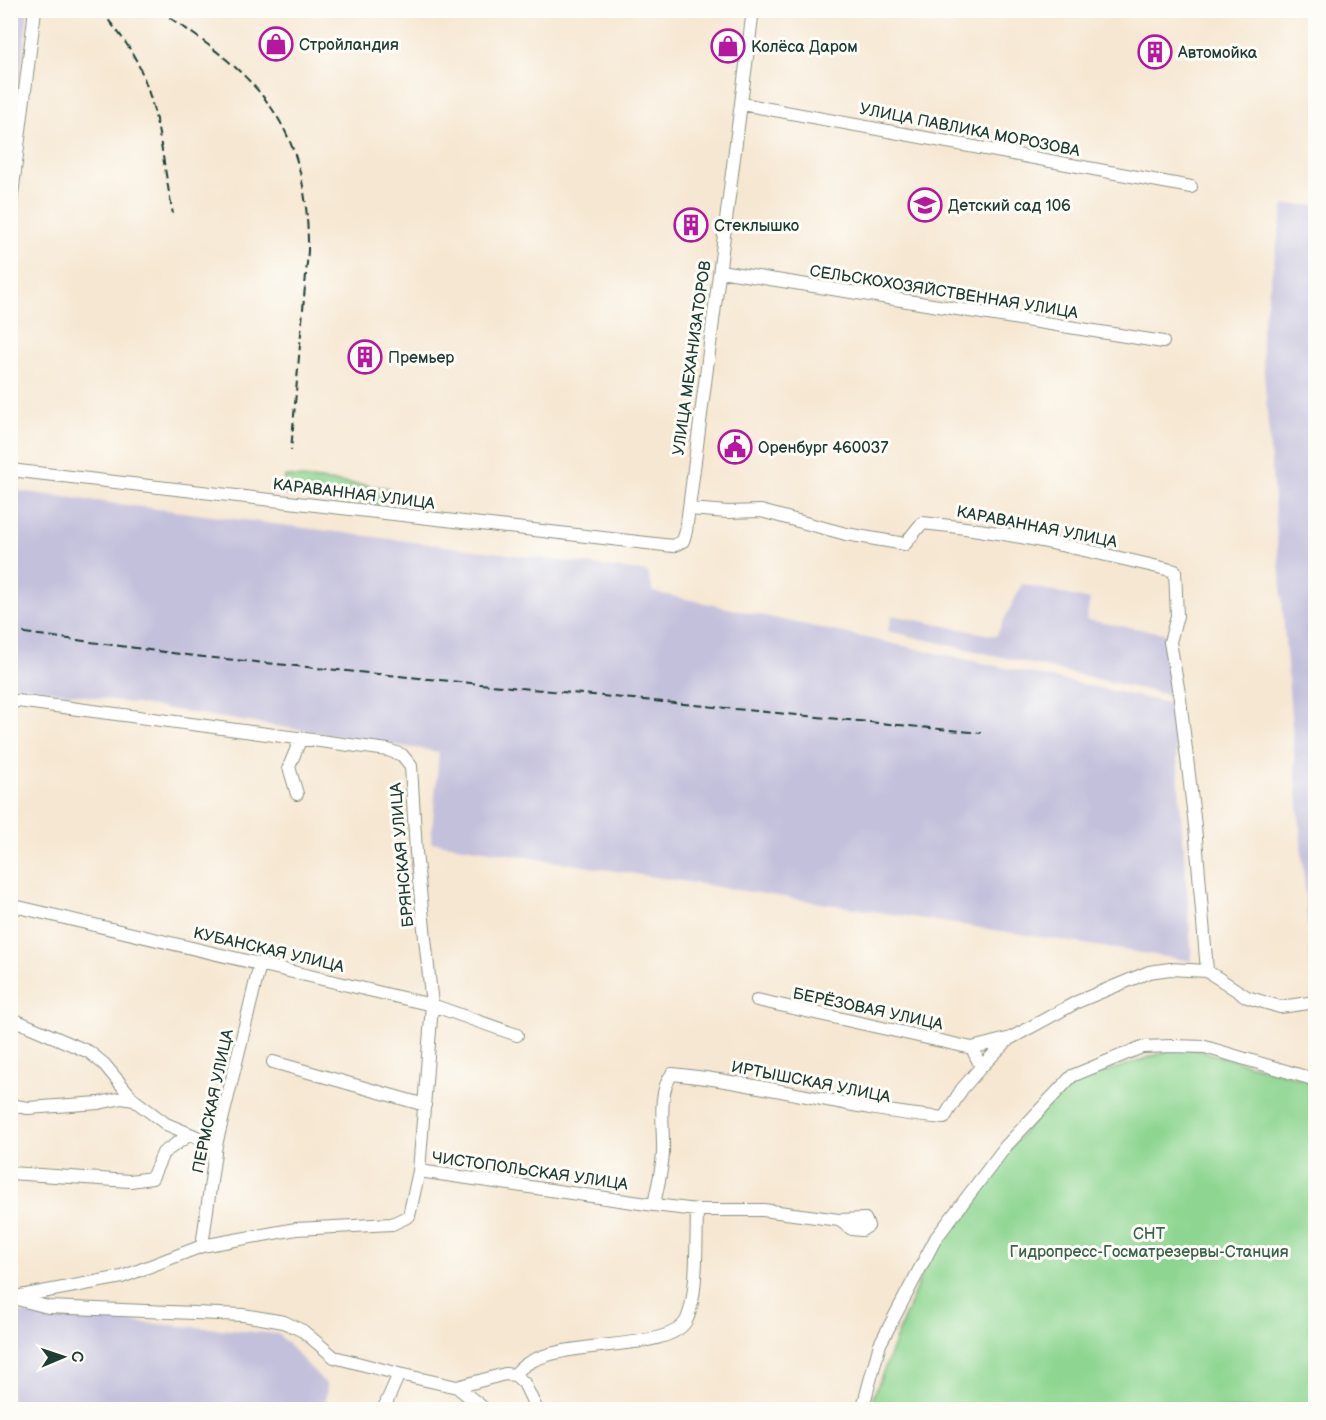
<svg xmlns="http://www.w3.org/2000/svg" width="1326" height="1420" font-family="'Balsamiq Sans',sans-serif">
	<style>
		.industrial { fill: #c3c0db }
		.green { fill: #8dd590; stroke: #568962; stroke-width: 1.5 }
		.lines { fill: none; stroke-linecap: round; stroke-linejoin: round }
		.minor-casing { stroke: #8a9283; stroke-width: 14 }
		.minor { stroke: #fff; stroke-width: 12 }
		.rail { stroke: #1f3d34; stroke-width: 2; stroke-dasharray: 9 4.5; stroke-linecap: butt }
		.labels { text-anchor: middle; stroke-width: 6; stroke-linejoin: round; paint-order: stroke }
		.poi-label { font-size: 16px; fill: #1f3d34; stroke: #fdfcf7; text-anchor: start }
		.street-label { font-size: 16px; fill: #1f3d34; stroke: #fdfcf7 }
		.park-label { font-size: 16px; fill: #3a634b; stroke: #fdfcf7 }
	</style>
	<rect width="100%" height="100%" fill="#fdfcf7"/>
	<filter id="ink" filterUnits="userSpaceOnUse"><feTurbulence type="fractalNoise" baseFrequency=".0167" numOctaves="2"/><feDisplacementMap in="SourceGraphic" scale="12" xChannelSelector="R" yChannelSelector="G"/><feConvolveMatrix kernelMatrix="1 2 1 2 8 2 1 2 1" color-interpolation-filters="sRGB"/></filter>
	<filter id="wash" filterUnits="userSpaceOnUse"><feTurbulence type="fractalNoise" baseFrequency=".008" numOctaves="4" result="noise"/><feDisplacementMap in="SourceGraphic" scale="24" xChannelSelector="R" yChannelSelector="G"/><feGaussianBlur stdDeviation="1.35" result="paint"/><feColorMatrix in="noise" values="0 0 0 0 0 0 0 0 0 0 0 0 0 0 0 0 0 1.4 0 .05"/><feComposite in="paint" operator="in"/></filter>
	<g filter="url(#wash)">
		<rect width="100%" height="100%" fill="#f6e7d2"/>
		<path class="industrial" d="M11 10 28 11 11 144 10 11Z
			M1284 205H1316L1315 981H1312L1261 335Z
			M10 490 648 572 653 592 1173 704 1192 961 431 842 439 752 11 684Z
			M1022 584 1090 600 1086 620 1165 633 1176 697 888 631 892 615 996 636Z
			M10 1312 278 1334 327 1385 325 1409H11Z"/>
		<path class="green" d="M285 476 388 488 381 505 283 494Z
			M1182 1046 1315 1082V1409L868 1410 936 1238 1061 1087Z"/>
	</g>
	<g filter="url(#ink)">
		<g class="lines">
			<g class="minor-casing">
				<path id="minor" d="M742 104 1191 187
					M10 211 35 10
					M720 271 1163 342
					M10 470 664 545 673 546 683 541 686 531 753 10
					M689 509 728 512 761 511 846 534 905 544 922 523C1008 531 1091 551 1175 571L1177 616 1170 642 1180 699 1195 826 1207 971
					M10 700 388 750 402 755 411 766 416 852 432 1005 419 1171 409 1216 392 1224 296 1229 202 1246 122 1277 10 1298
					M297 794 289 767 301 738
					M10 905 432 1005 517 1035
					M757 1000 972 1048 1007 1039
					M10 1018 89 1052 104 1064 134 1100
					M273 1062 425 1105
					M981 1067 1009 1039 1077 1002 1149 972 1170 969 1207 971 1247 997 1280 1007 1316 1002
					M10 1105 28 1108 99 1103 122 1098 134 1100 166 1124 216 1145
					M419 1171 654 1205 697 1210H763L839 1220 852 1229 862 1230 868 1226 865 1219 839 1220
					M10 1173 130 1181 152 1178 163 1153 189 1135
					M654 1205C657 1188 662 1171 663 1153 664 1129 657 1093 672 1074 764 1083 852 1110 944 1118L962 1089 981 1067 972 1048
					M202 1246 216 1145 260 964
					M17 1299 48 1307 243 1315 284 1322 303 1331 334 1357 399 1374 457 1387 505 1374 515 1375 524 1383 537 1410
					M515 1375C543 1333 670 1357 687 1319 698 1294 696 1239 697 1210
					M457 1387 486 1410
					M383 1410 399 1374
					M778 1410H793
					M862 1410 880 1344 936 1238 1006 1146 1072 1076 1142 1047 1173 1046 1205 1047 1316 1080"/>
			</g>
			<use href="#minor" class="minor"/>
			<path class="rail" d="M100 10C114 27 128 43 138 64 159 109 163 165 173 214
				M158 10C259 76 309 124 308 251L291 451
				M10 631 194 656 981 733"/>
		</g>
	</g>
	<defs>
		<g id="shop-ring" transform="scale(1.725)"><circle r="9.5" fill="#fdfcf7" stroke="#b5179e" stroke-width="1.5"/><path d="M-5-2.5h2.3a2.7 3.5 0 0 1 5.4 0H5L5.5 6h-11ZM-1.5-2.5h3a1.5 2.3 0 0 0-3 0Z" fill="#b5179e"/></g>
		<g id="building-ring" transform="scale(1.725)"><circle r="9.5" fill="#fdfcf7" stroke="#b5179e" stroke-width="1.5"/><path d="M-4-6H4V6H1V3H-1V6H-4ZM-2.5-4.3h1.7v1.8h-1.7ZM.8-4.3h1.7v1.8H.8ZM-2.5-1h1.7V.8h-1.7ZM.8-1h1.7V.8H.8Z" fill="#b5179e"/></g>
		<g id="school-ring" transform="scale(1.725)"><circle r="9.5" fill="#fdfcf7" stroke="#b5179e" stroke-width="1.5"/><path d="M0-5L7-2L0 1L-7-2ZM-4 1L0 2.5L4 1V4Q0 6-4 4Z" fill="#b5179e"/></g>
		<g id="civic-ring" transform="scale(1.725)"><circle r="9.5" fill="#fdfcf7" stroke="#b5179e" stroke-width="1.5"/><path d="M-.6-6.5H3V-4.5H.6V-3L4-1V1h2V6H-6V1h2V-1L-.6-3ZM-1.2 2.5V6h2.4V2.5Z" fill="#b5179e"/></g>
	</defs>
	<g fill-rule="evenodd">
		<use href="#shop-ring" x="276" y="44"/>
		<use href="#shop-ring" x="728" y="46"/>
		<use href="#building-ring" x="1155" y="52"/>
		<use href="#school-ring" x="925" y="205"/>
		<use href="#building-ring" x="691" y="225"/>
		<use href="#building-ring" x="365" y="357"/>
		<use href="#civic-ring" x="735" y="447"/>
	</g>
	<g class="labels">
		<g class="poi-label">
			<text x="299" y="50">Стройландия</text>
			<text x="751" y="52">Колёса Даром</text>
			<text x="1178" y="58">Автомойка</text>
			<text x="948" y="211">Детский сад 106</text>
			<text x="714" y="231">Стеклышко</text>
			<text x="388" y="363">Премьер</text>
			<text x="758" y="453">Оренбург 460037</text>
		</g>
		<g class="street-label">
			<text transform="translate(970 129) rotate(11)" y="6">УЛИЦА ПАВЛИКА МОРОЗОВА</text>
			<text transform="translate(944 291) rotate(9)" y="6">СЕЛЬСКОХОЗЯЙСТВЕННАЯ УЛИЦА</text>
			<text transform="translate(691 358) rotate(-82)" y="6">УЛИЦА МЕХАНИЗАТОРОВ</text>
			<text transform="translate(354 493) rotate(7)" y="6">КАРАВАННАЯ УЛИЦА</text>
			<text transform="translate(1037 526) rotate(11)" y="6">КАРАВАННАЯ УЛИЦА</text>
			<text transform="translate(401 855) rotate(-95)" y="6">БРЯНСКАЯ УЛИЦА</text>
			<text transform="translate(269 949) rotate(13)" y="6">КУБАНСКАЯ УЛИЦА</text>
			<text transform="translate(868 1008) rotate(12)" y="6">БЕРЁЗОВАЯ УЛИЦА</text>
			<text transform="translate(811 1081) rotate(11)" y="6">ИРТЫШСКАЯ УЛИЦА</text>
			<text transform="translate(212 1101) rotate(-78)" y="6">ПЕРМСКАЯ УЛИЦА</text>
			<text transform="translate(530 1170) rotate(8)" y="6">ЧИСТОПОЛЬСКАЯ УЛИЦА</text>
		</g>
		<g class="park-label">
			<text x="1149" y="1239">СНТ<tspan x="1149" dy="18">Гидропресс-Госматрезервы-Станция</tspan></text>
		</g>
	</g>
	<rect width="1326" height="1420" fill="none" stroke="#fdfcf7" stroke-width="36"/>
	<g transform="translate(63 1357) rotate(88)" stroke="#fdfcf7" stroke-width="4.5" paint-order="stroke">
	<path d="M0-4.5L10 22L0 15L-10 22Z" fill="#1f3d34"/>
	<text y="-9" font-size="16" font-weight="bold" text-anchor="middle" fill="#1f3d34">С</text>
	</g>
</svg>
